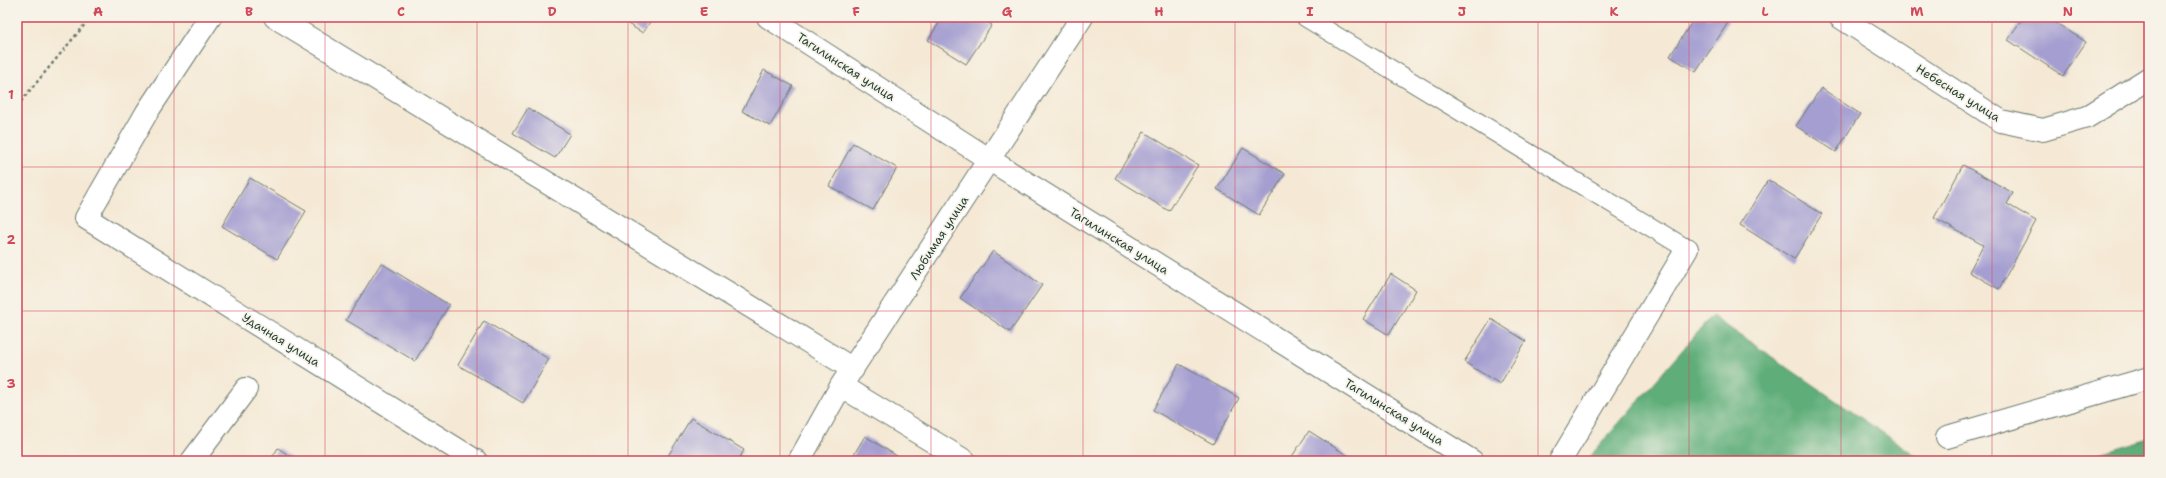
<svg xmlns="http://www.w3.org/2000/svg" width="2166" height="478" font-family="'Shantell Sans',sans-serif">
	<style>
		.forest { fill: #5fae79; stroke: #3f7656 }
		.building { fill: #a59fd1 }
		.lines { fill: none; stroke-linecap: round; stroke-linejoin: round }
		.service-casing { stroke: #6a796c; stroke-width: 20 }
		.minor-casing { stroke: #6a796c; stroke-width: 24 }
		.path { stroke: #6a796c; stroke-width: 2.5; stroke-dasharray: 3 3; stroke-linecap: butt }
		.service { stroke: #fff; stroke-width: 18 }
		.minor { stroke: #fff; stroke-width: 22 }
		.grid { fill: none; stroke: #d1495b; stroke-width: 1; stroke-opacity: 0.55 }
		.labels { text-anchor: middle; stroke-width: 3.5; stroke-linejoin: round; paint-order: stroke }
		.street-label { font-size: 12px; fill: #1f3d34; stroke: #f7f3e8 }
		.neatline { fill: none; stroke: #d1495b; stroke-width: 1.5 }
		.grid-label { font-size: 13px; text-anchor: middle; font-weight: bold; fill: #d1495b }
	</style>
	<rect width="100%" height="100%" fill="#f7f3e8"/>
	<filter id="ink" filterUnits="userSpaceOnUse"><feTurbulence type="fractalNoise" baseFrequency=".025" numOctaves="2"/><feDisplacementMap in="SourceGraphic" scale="8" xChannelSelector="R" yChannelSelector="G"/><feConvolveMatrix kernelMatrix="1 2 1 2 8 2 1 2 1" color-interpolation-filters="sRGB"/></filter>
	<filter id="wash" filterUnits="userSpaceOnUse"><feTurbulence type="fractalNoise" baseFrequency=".012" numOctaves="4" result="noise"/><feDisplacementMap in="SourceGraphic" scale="16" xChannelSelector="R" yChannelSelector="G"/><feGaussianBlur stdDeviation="0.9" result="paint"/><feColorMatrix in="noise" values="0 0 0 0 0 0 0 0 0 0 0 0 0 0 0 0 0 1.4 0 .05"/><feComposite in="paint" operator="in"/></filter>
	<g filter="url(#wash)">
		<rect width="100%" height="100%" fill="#f5e9d5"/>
		<path class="forest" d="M1712 316 1924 461H1586Z
			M2149 438V461H2073Z"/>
		<g id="blocks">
			<path class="building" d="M616 17H653L643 33Z
				M943 17H979L992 25 966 64 928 40Z
				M1695 17H1722L1729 21 1696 72 1670 56Z
				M2023 17H2047L2086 42 2063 76 2008 40Z
				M764 70 793 86 770 126 742 111Z
				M1821 88 1860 114 1836 152 1796 126Z
				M528 108 570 134 555 158 513 133Z
				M1144 132 1198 165 1169 211 1115 178Z
				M853 143 897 168 873 210 829 186Z
				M1243 148 1285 174 1259 215 1217 189Z
				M1963 165 2013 193 2007 204 2036 221 1999 289 1969 272 1983 245 1934 218Z
				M250 178 306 211 277 259 222 226Z
				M1768 180 1822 214 1794 259 1740 225Z
				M993 251 1042 285 1010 332 960 298Z
				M381 263 449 305 415 361 346 320Z
				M1391 274 1416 290 1389 335 1363 319Z
				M1491 319 1526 341 1500 384 1464 362Z
				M484 321 549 359 523 403 458 365Z
				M1179 364 1239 398 1213 444 1153 410Z
				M691 418 744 450 738 461H665Z
				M1309 431 1356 461H1289Z
				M865 436 905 461H850Z
				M278 448 297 461H270Z"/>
		</g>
	</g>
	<g filter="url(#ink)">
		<use href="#blocks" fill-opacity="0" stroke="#6a796c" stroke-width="1"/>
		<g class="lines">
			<g class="service-casing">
				<path id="service" d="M1305 17 1687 249"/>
			</g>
			<g class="minor-casing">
				<path id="minor" d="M210 17 147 112 86 218 476 461
					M275 17 853 369
					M768 17 990 160 1472 461
					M1840 17 2001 121 2043 130 2087 117 2149 78
					M841 386 965 461
					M1947 437 2149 378
					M192 461 246 389
					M799 461 841 386 1082 17
					M1560 461 1687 249"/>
			</g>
			<path class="path" d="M17 106 91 17"/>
			<use href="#service" class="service"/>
			<use href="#minor" class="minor"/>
		</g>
	</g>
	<path class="grid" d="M174 17V461M325 17V461M477 17V461M628 17V461M780 17V461M931 17V461M1083 17V461M1235 17V461M1386 17V461M1538 17V461M1689 17V461M1841 17V461M1992 17V461M17 167H2149M17 311H2149"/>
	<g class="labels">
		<g class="street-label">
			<text transform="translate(846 67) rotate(33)" y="4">Тагилинская улица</text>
			<text transform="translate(1958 93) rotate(32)" y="4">Небесная улица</text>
			<text transform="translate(939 238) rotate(-57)" y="4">Любимая улица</text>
			<text transform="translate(1119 241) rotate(32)" y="4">Тагилинская улица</text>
			<text transform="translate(281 340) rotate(32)" y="4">Удачная улица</text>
			<text transform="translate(1394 412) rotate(32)" y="4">Тагилинская улица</text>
		</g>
	</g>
	<rect width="2166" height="478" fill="none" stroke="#f7f3e8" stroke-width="44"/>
	<rect x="22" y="22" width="2122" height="434" class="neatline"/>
	<g class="grid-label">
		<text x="98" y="16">A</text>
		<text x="249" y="16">B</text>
		<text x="401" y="16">C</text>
		<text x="552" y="16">D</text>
		<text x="704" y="16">E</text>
		<text x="856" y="16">F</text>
		<text x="1007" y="16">G</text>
		<text x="1159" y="16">H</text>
		<text x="1310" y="16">I</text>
		<text x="1462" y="16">J</text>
		<text x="1614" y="16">K</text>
		<text x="1765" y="16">L</text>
		<text x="1917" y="16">M</text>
		<text x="2068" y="16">N</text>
		<text x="11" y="99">1</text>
		<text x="11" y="244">2</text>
		<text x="11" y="388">3</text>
	</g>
</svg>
